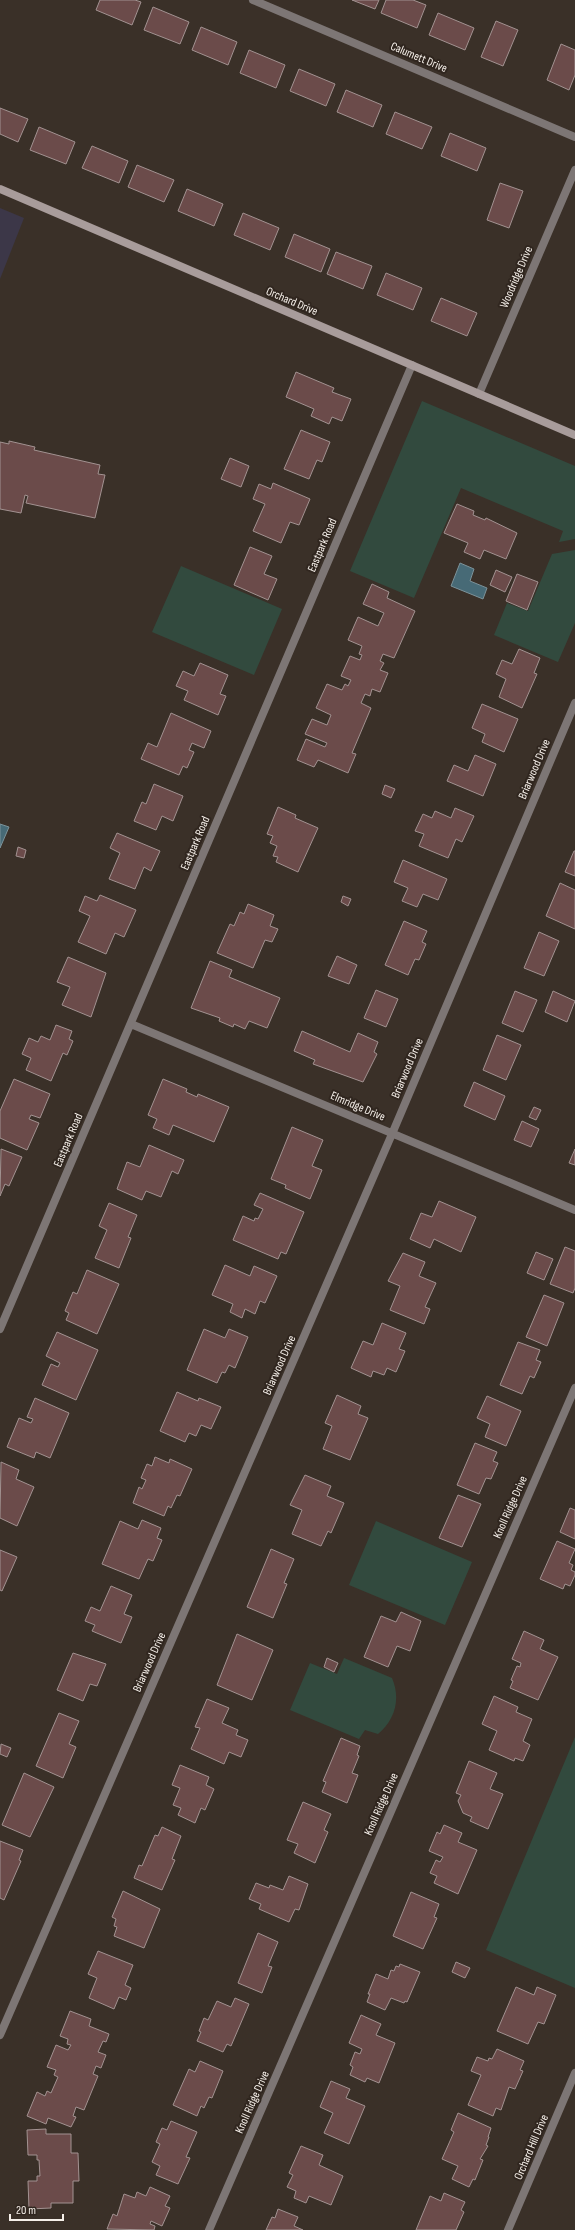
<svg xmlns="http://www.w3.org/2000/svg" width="575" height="2230" font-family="'Sofia Sans Condensed',sans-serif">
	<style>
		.education { fill: #3c3748 }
		.green { fill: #324a3e }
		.water { fill: #476a76; stroke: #7c9299 }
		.building { fill: #6b4b4a; stroke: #a29291 }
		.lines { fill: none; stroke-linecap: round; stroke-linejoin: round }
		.street { stroke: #7d7675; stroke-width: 8 }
		.secondary { stroke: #a89c9b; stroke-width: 8 }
		.labels { text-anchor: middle; stroke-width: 4; stroke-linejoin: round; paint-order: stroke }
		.street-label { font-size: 12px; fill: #f6f0ea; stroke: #30261f }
	</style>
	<rect width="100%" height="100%" fill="#3a3028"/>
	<path class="education" d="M0 208 24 218 0 279Z"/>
	<path class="green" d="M422 401 575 466V539L559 542 563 531 461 488 414 598 350 571Z
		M575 550V623L558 662 494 635 507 603 528 611 552 554Z
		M181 566 282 609 254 675 152 632Z
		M376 1521 472 1562 445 1625 349 1585Z
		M344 1658 392 1678C401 1699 395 1720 378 1734L365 1730 359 1739 290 1710 310 1663 337 1674Z
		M575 1737V1988L486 1950Z"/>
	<path class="water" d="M460 563 474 569 470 581 487 588 483 599 451 586Z
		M0 824 9 827 0 848Z"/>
	<path class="building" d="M100 0H135L141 2 132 25 96 10Z
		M352 0H379L375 9Z
		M386 0H413L426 5 417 28 381 13Z
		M153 7 189 22 180 44 144 30Z
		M438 13 474 28 465 50 429 35Z
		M496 21 518 30 503 66 481 57Z
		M201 27 237 42 228 65 192 50Z
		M561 44 575 50V75L569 90 547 80Z
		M249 50 285 65 276 88 240 73Z
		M299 69 335 84 326 106 290 91Z
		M346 90 382 105 373 127 337 112Z
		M0 108 28 119 18 142 0 134Z
		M395 112 432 127 422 149 386 134Z
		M39 127 75 142 66 164 30 150Z
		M450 133 486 148 477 171 441 156Z
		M92 146 128 161 119 183 82 168Z
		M137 165 174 180 164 202 128 187Z
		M500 183 523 191 509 228 487 220Z
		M187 189 223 204 214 226 178 211Z
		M243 213 279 228 270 250 234 235Z
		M294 234 330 249 321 272 285 257Z
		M336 252 372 266 363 289 327 274Z
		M386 273 422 288 413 310 377 295Z
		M441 298 477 313 467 336 431 321Z
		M296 372 334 388 332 392 351 399 342 421 332 417 329 424 311 416 314 409 286 397Z
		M301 430 330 442 322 462 317 460 309 479 284 469Z
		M9 441 35 447 34 450 100 465 98 474 105 475 95 518 26 503 28 496 25 495 21 513 0 509V442L9 444Z
		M230 458 249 466 241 487 221 479Z
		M273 483 310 499 299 525 290 522 281 543 253 531 265 504 253 499 259 484 271 489Z
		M457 504 474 511 473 515 485 520 486 518 517 533 506 559 484 550 480 559 464 552 468 543 444 533Z
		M250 547 272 556 264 574 277 579 268 600 234 585Z
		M496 570 512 577 505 592 490 585Z
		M517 574 538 582 527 610 506 601Z
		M372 584 389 592 387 598 415 611 394 658 383 654 380 661 384 663 380 670 388 673 380 692 372 689 370 696 365 694 361 703 371 708 352 753 356 754 348 773 318 760 314 767 297 760 306 739 325 747 327 743 305 734 312 719 327 725 331 715 316 708 327 684 342 690 345 684 348 686 351 680 341 676 350 656 360 660 362 655 359 654 362 646 348 640 358 617 378 626 384 613 363 604Z
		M519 649 540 658 534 673 537 674 522 708 499 697 506 679 496 674 502 660 512 664Z
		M200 663 228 675 220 694 226 696 218 715 184 700 188 691 176 686 183 671 194 676Z
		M482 704 518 719 504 752 482 742 485 734 472 728Z
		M171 713 211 731 204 748 192 743 189 750 194 752 187 768 183 766 179 775 141 759 148 743 157 747Z
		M475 755 496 764 483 796 447 781 454 765 468 771Z
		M154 784 183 796 173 821 162 816 156 830 134 821 142 802 146 804Z
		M385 785 395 789 391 798 382 794Z
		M278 807 296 815 295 818 318 828 298 872 276 862 278 857 273 856 277 846 270 843 273 836 267 834Z
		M455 808 474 816 462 842 456 839 448 858 419 846 424 834 415 831 423 814 432 818 435 811 451 818Z
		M117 833 160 851 151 871 144 867 135 889 109 879 120 853 110 848Z
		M18 847 26 850 24 858 16 856Z
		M574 851H575V876L565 872Z
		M403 860 447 879 438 900 423 894 417 907 402 901 408 888 394 882Z
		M560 883 575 890V929L546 916Z
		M100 895 136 910 124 937 115 933 106 954 78 942 90 916 79 911 85 896 97 901Z
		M343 896 351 899 348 906 341 902Z
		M248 904 274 915 270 926 278 929 272 942 265 940 253 968 217 953 230 924 234 926 240 912 244 914Z
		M404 921 427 931 422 942 426 944 419 960 415 959 408 975 385 965Z
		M539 932 559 941 544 976 524 968Z
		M337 956 357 965 349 984 328 976Z
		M68 957 106 973 91 1017 62 1005 70 987 57 982Z
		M210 961 232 970 229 977 280 998 267 1028 249 1021 245 1029 234 1024 233 1027 219 1021 220 1018 191 1008Z
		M376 990 398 999 386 1027 364 1018Z
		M515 991 537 1000 523 1032 502 1023Z
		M553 991 575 1001 567 1022 545 1012Z
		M56 1025 72 1031 69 1039 73 1041 67 1055 63 1053 51 1081 26 1070 31 1058 22 1054 29 1038 38 1042 41 1036 50 1040Z
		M302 1031 350 1052 358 1033 378 1042 374 1052 377 1054 363 1082 313 1064 315 1060 294 1051Z
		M497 1035 521 1045 506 1080 483 1070Z
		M14 1079 50 1094 40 1118 31 1115 29 1119 39 1123 27 1150 0 1138V1111Z
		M163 1079 187 1089 186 1092 197 1097 198 1094 229 1107 214 1142 173 1125 169 1135 153 1128 157 1119 148 1115Z
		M474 1082 505 1096 495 1120 464 1106Z
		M534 1107 541 1110 536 1120 529 1117Z
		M522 1121 539 1129 531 1147 514 1140Z
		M292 1127 323 1140 312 1166 322 1170 310 1199 285 1188 286 1185 271 1179Z
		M149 1145 184 1160 178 1174 172 1171 161 1197 146 1191 142 1200 117 1189 127 1162 140 1167Z
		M1 1149 22 1157 9 1186 5 1184 0 1196Z
		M575 1149V1165L569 1163Z
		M260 1193 304 1212 286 1254 281 1252 278 1259 233 1240 243 1216 254 1221 255 1218 258 1219 263 1209 254 1205Z
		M439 1201 476 1217 461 1252 434 1239 430 1248 410 1239 421 1213 432 1217Z
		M109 1203 137 1215 128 1237 131 1238 119 1268 95 1258 107 1230 99 1226Z
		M565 1247 575 1251V1288L573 1293 550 1284Z
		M536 1252 553 1259 544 1280 527 1273Z
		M403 1253 425 1262 419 1276 436 1283 425 1307 430 1309 424 1324 390 1310 400 1286 388 1281Z
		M225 1265 250 1276 254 1266 277 1276 265 1303 260 1301 255 1314 245 1309 242 1318 230 1312 233 1304 212 1295Z
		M87 1270 119 1284 97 1334 66 1320 69 1313 65 1311 73 1292 77 1294Z
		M544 1295 564 1303 547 1346 526 1337Z
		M382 1323 406 1333 399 1349 405 1351 396 1372 387 1368 384 1375 373 1371 371 1377 351 1368 363 1341 373 1345Z
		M204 1329 225 1338 229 1329 248 1337 235 1368 229 1365 225 1373 222 1372 217 1383 187 1370Z
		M57 1332 98 1350 76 1400 42 1385 51 1364 58 1367 60 1363 46 1356Z
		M518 1342 540 1350 536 1360 541 1362 534 1378 530 1376 522 1394 500 1385Z
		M177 1392 198 1401 199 1398 221 1407 211 1429 201 1425 196 1436 189 1433 185 1442 160 1431Z
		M337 1395 361 1406 358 1414 368 1418 350 1460 323 1449 332 1426 325 1423Z
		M487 1396 521 1411 506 1446 485 1437 490 1424 477 1418Z
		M35 1398 69 1413 50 1458 36 1452 34 1458 7 1447 19 1418 31 1423 33 1419 27 1417Z
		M475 1443 497 1452 493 1461 498 1463 491 1479 486 1478 479 1494 457 1485Z
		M155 1457 169 1463 170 1459 192 1469 180 1496 177 1495 171 1508 168 1506 164 1516 133 1503 139 1487 142 1489 146 1480 141 1478 147 1464 152 1466Z
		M1 1462 19 1470 16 1479 34 1487 17 1526 0 1518Z
		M305 1475 331 1486 327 1496 344 1503 331 1533 328 1531 321 1546 292 1534 302 1510 290 1505Z
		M458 1495 481 1504 462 1547 439 1538Z
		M570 1508 575 1510V1539L560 1532Z
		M142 1520 161 1528 157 1538 162 1540 153 1561 148 1559 139 1579 102 1564 120 1521 138 1529Z
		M557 1541 575 1549 569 1563 573 1565 571 1570 575 1572V1575L570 1586 565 1584 563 1589 540 1579Z
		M271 1549 294 1559 284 1583 287 1584 273 1618 247 1607Z
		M0 1550 17 1557 2 1591 0 1590Z
		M111 1586 132 1595 124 1614 132 1617 121 1643 92 1631 95 1625 85 1621 91 1607 100 1611Z
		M401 1612 421 1621 410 1651 397 1646 388 1667 364 1657 381 1616 396 1622Z
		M524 1631 544 1640 540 1649 558 1657 538 1700 510 1688 513 1681 511 1680 517 1666 520 1667 521 1663 512 1659Z
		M237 1634 273 1650 252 1700 217 1685Z
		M73 1653 106 1664 97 1686 90 1684 83 1701 57 1690Z
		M327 1658 338 1663 334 1672 324 1667Z
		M494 1696 518 1707 516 1712 532 1719 523 1741 530 1745 523 1761 515 1758 514 1761 489 1750 497 1731 482 1724Z
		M207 1699 229 1708 222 1723 238 1730 236 1735 248 1740 241 1757 229 1752 224 1764 191 1749 200 1728 195 1727Z
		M59 1713 79 1721 69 1744 76 1747 63 1778 36 1766Z
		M341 1738 360 1746 357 1755 359 1756 352 1773 358 1775 347 1803 322 1792 326 1782 323 1781Z
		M1 1744 11 1748 7 1757 0 1754Z
		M469 1761 497 1773 490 1789 503 1794 488 1829 470 1821 472 1817 463 1813 458 1801 461 1795 456 1793Z
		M180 1765 209 1777 206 1785 214 1789 205 1810 201 1808 195 1823 178 1815 181 1808 173 1805 180 1788 172 1785Z
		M24 1773 54 1787 30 1837 2 1825Z
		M303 1802 331 1814 324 1830 328 1832 315 1863 294 1853 298 1844 287 1840Z
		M444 1825 462 1833 458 1842 477 1850 458 1894 434 1883 437 1876 430 1873 436 1860 440 1862 443 1857 429 1851 437 1832 440 1834Z
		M162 1827 181 1836 172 1859 175 1860 162 1890 134 1878 139 1865 142 1866 155 1835 158 1836Z
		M0 1841 23 1850 19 1860 21 1861 4 1900 0 1898Z
		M289 1876 308 1884 299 1910 295 1909 289 1922 259 1909 261 1904 249 1899 256 1883 269 1888 270 1885 283 1890Z
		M123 1891 160 1909 144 1948 114 1936 117 1927 114 1926 116 1919 112 1917Z
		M411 1892 439 1904 434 1917 437 1918 423 1949 393 1936Z
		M258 1933 278 1942 268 1966 272 1967 262 1993 238 1983Z
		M98 1951 133 1965 125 1985 131 1988 126 2000 119 1997 114 2009 89 1998 97 1978 88 1974Z
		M456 1962 470 1968 465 1978 452 1972Z
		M400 1964 420 1972 407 2002 405 2001 404 2003 391 1998 385 2010 367 2002 370 1994H368L376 1974 388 1979 391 1970 394 1971 396 1966 399 1967Z
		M516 1987 534 1995 537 1987 556 1995 544 2024 538 2022 528 2044 497 2031Z
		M235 1998 249 2004 231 2046 227 2044 223 2052 197 2041 201 2032 199 2031 204 2018 208 2020 217 2001 231 2007Z
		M70 2011 91 2019 89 2026 109 2034 106 2042 103 2041 98 2052 106 2055 101 2068 96 2066 93 2074 98 2076 84 2110 76 2107 73 2116 76 2117 71 2127 48 2118 46 2124 27 2116 37 2092 45 2096 47 2091 51 2093 58 2077 54 2075 56 2070 47 2067 56 2045 68 2050 71 2045 67 2044 68 2039 60 2036Z
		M361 2015 381 2024 376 2035 395 2043 379 2083 367 2078 365 2082 350 2075 353 2067 350 2065 355 2052 360 2054 362 2049 349 2043Z
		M497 2049 524 2061 520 2070 523 2071 515 2089 509 2087 501 2110 496 2108 493 2116 468 2105 481 2075 471 2071 477 2057 488 2061 489 2058 492 2059Z
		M200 2061 223 2071 212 2098 209 2097 204 2108 201 2106 197 2116 173 2105 189 2069 195 2072Z
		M331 2081 350 2089 346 2098 365 2106 349 2144 324 2133 333 2113 320 2107Z
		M458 2113 491 2128 488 2137H489L486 2145 488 2146 480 2159 483 2160 475 2180 473 2179 469 2187 452 2179 458 2166 442 2159 454 2132 451 2130Z
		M171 2121 197 2132 186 2157 190 2158 178 2184 156 2175 160 2166 152 2162 160 2144 156 2142 162 2128 167 2130Z
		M46 2129V2134H71V2153H78L79 2181H73V2203H51V2208L29 2209 28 2181H37V2176H40L39 2160H37V2155H28L27 2130Z
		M301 2146 323 2155 319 2165 343 2176 331 2205 309 2196 306 2203 294 2198 296 2191 287 2187 293 2175 289 2173Z
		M150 2187 170 2196 165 2206 170 2208 162 2226 151 2221 150 2224 155 2226 154 2230 107 2229 113 2214 117 2216 124 2194 135 2198 137 2192 146 2196Z
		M444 2193 465 2202 461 2210 464 2212 456 2230H416L430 2196 441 2201Z
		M278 2209 298 2217 294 2226 303 2230H266L272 2217 275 2218Z"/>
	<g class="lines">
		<path class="street" d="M253 0 575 137
			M479 394 575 170
			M131 1024 575 1210
			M0 1329 412 365
			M0 2035 392 1134 575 703
			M209 2230 575 1388
			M508 2230 575 2073"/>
		<path class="secondary" d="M0 189 575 435"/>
	</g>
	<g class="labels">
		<g class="street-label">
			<text transform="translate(419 57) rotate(23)" y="4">Calumett Drive</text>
			<text transform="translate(516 277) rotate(-67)" y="4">Woodridge Drive</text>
			<text transform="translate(292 301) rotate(23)" y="4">Orchard Drive</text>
			<text transform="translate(322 545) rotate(-67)" y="4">Eastpark Road</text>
			<text transform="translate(534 769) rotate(-67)" y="4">Briarwood Drive</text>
			<text transform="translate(195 843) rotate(-67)" y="4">Eastpark Road</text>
			<text transform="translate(407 1068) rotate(-67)" y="4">Briarwood Drive</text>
			<text transform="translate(358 1106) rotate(23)" y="4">Elmridge Drive</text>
			<text transform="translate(68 1140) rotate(-67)" y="4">Eastpark Road</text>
			<text transform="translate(279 1365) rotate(-66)" y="4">Briarwood Drive</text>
			<text transform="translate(510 1507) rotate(-66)" y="4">Knoll Ridge Drive</text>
			<text transform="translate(149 1662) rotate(-66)" y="4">Briarwood Drive</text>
			<text transform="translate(381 1804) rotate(-66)" y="4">Knoll Ridge Drive</text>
			<text transform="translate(252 2102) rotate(-66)" y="4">Knoll Ridge Drive</text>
			<text transform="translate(531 2147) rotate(-67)" y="4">Orchard Hill Drive</text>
		</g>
	</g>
	<path d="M10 2214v6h53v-6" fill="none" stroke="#f6f0ea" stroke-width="2"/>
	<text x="16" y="2214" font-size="12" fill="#f6f0ea" stroke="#30261f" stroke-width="3" paint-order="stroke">20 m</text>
</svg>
